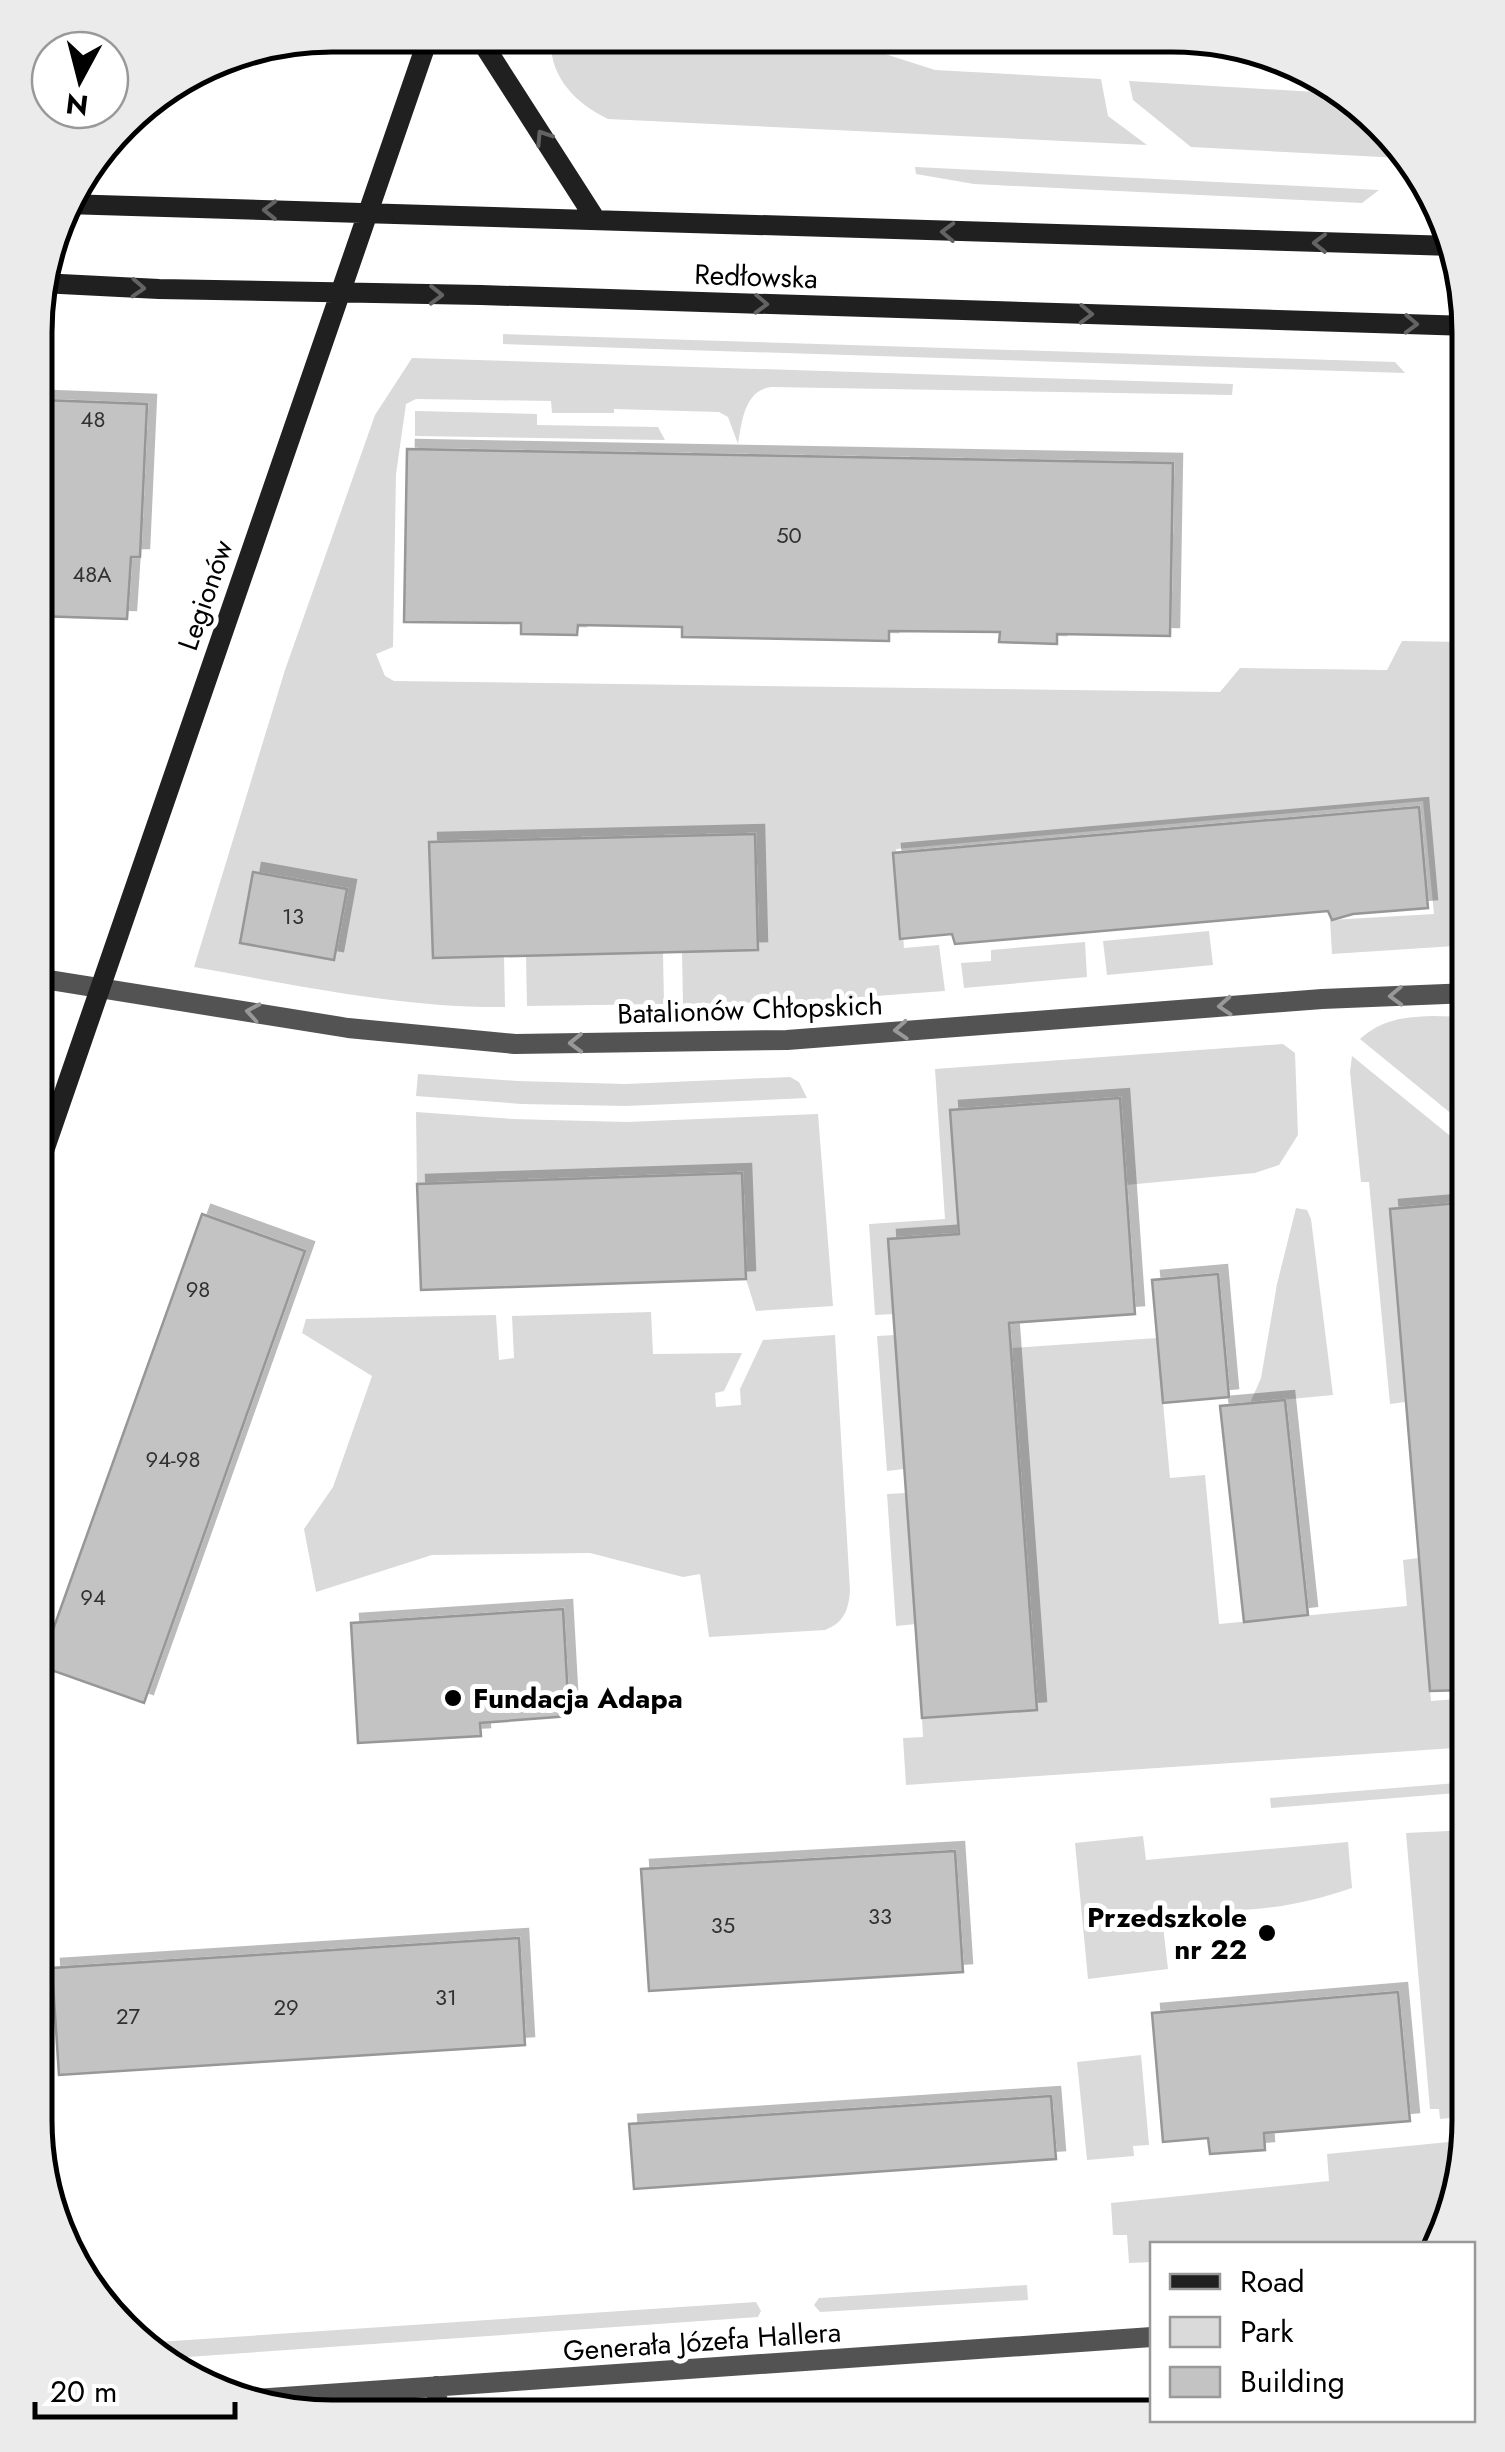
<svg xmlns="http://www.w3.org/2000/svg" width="1505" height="2452" font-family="Jost,sans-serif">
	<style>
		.green { fill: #dadada; fill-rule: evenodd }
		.building { fill: #c3c3c3; stroke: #979797; stroke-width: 2.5; filter: url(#shadow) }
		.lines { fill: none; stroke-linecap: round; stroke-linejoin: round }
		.street { stroke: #535353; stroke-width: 20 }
		.secondary { stroke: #202020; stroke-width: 20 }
		.oneway { stroke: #636363 }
		.oneway2 { stroke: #989898 }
		.poi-dot { fill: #000; stroke: #fff; stroke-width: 4 }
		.labels { text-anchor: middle; stroke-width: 10; stroke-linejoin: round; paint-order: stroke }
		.number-label { font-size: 22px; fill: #313131 }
		.street-label { font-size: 28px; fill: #000; stroke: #fff }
		.poi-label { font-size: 28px; font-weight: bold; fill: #000; stroke: #fff; text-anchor: start }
		.rim { fill: none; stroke: #000; stroke-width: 5 }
	</style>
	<defs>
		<filter id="shadow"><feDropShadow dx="9" dy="-9" stdDeviation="0" flood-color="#0004"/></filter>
	</defs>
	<rect width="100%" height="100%" fill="#fff"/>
	<path class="green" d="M551 36 835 38 935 70 1101 79 1108 116 1147 145 608 119C575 103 548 76 551 36Z
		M1129 81 1348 94 1354 97 1401 158 1191 147 1133 100Z
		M915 167 1379 190 1362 203 974 184 916 174Z
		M503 334 1395 362 1405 373 503 344Z
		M412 358 1233 384 1232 395 771 387C744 391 742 422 738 444L728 417 719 412 614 409V413H552L551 401 416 399 406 404 396 474 393 647 376 654 385 676 394 681 1220 692 1240 668 1387 670 1402 641 1461 642 1457 693 1470 694V945L1332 954 1330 920 1434 914 1423 801 896 849 904 948 939 945 945 991 792 1002 683 1004 682 952 754 834 430 842 433 957H504L505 1007C401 1008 296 985 194 967L285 670 375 415ZM346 889 334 960 240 943Z
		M415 411 537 414V425L658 427 665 440 415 436Z
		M1209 931 1213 965 1107 975 1103 941Z
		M1085 942 1087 977 964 988 961 963 991 961V950Z
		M663 953 664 1004 527 1006 526 956Z
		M1433 1016 1470 1017V1129L1360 1039C1383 1019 1403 1017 1433 1016Z
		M1283 1044 1295 1053 1298 1135 1279 1165 1255 1173 1126 1185 1120 1098 951 1110 959 1234 894 1314 875 1315 869 1224 945 1219 935 1069Z
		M1352 1056 1470 1152V1202L1390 1209 1405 1402 1390 1404 1369 1182H1361L1350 1072Z
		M418 1074 517 1081 626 1084 790 1077 799 1082 807 1098 626 1106 522 1104 416 1096Z
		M416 1112 512 1119 627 1122 818 1114 833 1306 756 1311 746 1279 742 1173 417 1185Z
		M1296 1208 1307 1210 1311 1219 1333 1395 1250 1403 1261 1378 1277 1284Z
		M651 1312 653 1354 742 1353 724 1391 715 1393 716 1407 741 1405 740 1389 763 1340 835 1335 850 1590C849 1609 844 1623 825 1630L709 1637 700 1574 683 1577 590 1553 432 1555 316 1592 304 1529 333 1487 372 1376 302 1333 306 1319 496 1315 499 1360 514 1358 512 1316Z
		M895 1335 904 1469 887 1471 877 1336Z
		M1157 1338 1170 1478 1205 1475 1219 1624 1407 1606 1403 1560 1419 1558 1431 1701 1469 1698V1747L906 1785 903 1738 923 1737 922 1718 1037 1709 1011 1348Z
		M906 1493 916 1624 896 1626 887 1494Z
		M1469 1782V1792L1271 1808 1270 1798Z
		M1469 1830V2116L1440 2119 1439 2109H1430L1406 1833Z
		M1143 1836 1146 1860 1348 1842 1352 1888C1285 1911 1232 1914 1161 1908L1168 1969 1088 1979 1075 1843Z
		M1141 2055 1149 2145 1133 2146 1134 2156 1087 2160 1077 2062Z
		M1469 2140 1454 2216 1439 2243 1152 2244V2262L1129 2263 1127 2235H1113L1111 2203 1329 2181 1327 2154Z
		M1027 2285 1028 2300 820 2312 814 2305 819 2298Z
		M756 2302 761 2311 758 2317 159 2359 151 2355 142 2343Z"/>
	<path class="building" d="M42 400 147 404 140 557H131L127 619 37 616Z
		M407 449 1173 463 1170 636 1057 634V644L999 642 1000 632 889 631V641L682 637V627L578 625 577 635 521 634V623L404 622Z
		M1419 807 1428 908 1353 914 1332 920 1328 911 955 944 952 934 900 939 893 853Z
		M755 834 758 950 433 958 429 842Z
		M253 872 347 889 334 960 240 943Z
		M1120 1098 1135 1314 1009 1323 1037 1710 922 1718 888 1239 959 1234 950 1110Z
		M742 1173 746 1279 421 1290 417 1184Z
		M1470 1202 1469 1690 1430 1691 1390 1209Z
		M202 1214 305 1251 144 1703 40 1666Z
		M1218 1274 1229 1397 1163 1403 1152 1280Z
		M1285 1400 1308 1615 1244 1622 1220 1406Z
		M563 1609 569 1716 480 1723 481 1736 358 1743 351 1623Z
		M955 1851 963 1972 649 1991 641 1869Z
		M519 1938 525 2045 59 2075 52 1968Z
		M1398 1992 1410 2121 1264 2133 1265 2150 1210 2154 1208 2138 1163 2142 1152 2013Z
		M1051 2096 1056 2159 634 2189 629 2124Z"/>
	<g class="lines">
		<path class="street" d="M37 978 348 1028 515 1044 787 1040 1322 999 1470 993
			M436 2386 439 2415
			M255 2399 1152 2337"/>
		<path class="secondary" d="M478 36 596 220
			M65 204 1453 246
			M41 283 159 289 481 295 1469 326
			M36 1174 429 36"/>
	</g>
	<defs><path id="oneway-chevron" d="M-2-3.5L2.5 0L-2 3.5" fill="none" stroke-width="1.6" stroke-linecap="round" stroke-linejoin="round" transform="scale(2.5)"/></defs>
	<g class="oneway">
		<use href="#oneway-chevron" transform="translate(543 137) rotate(-123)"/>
		<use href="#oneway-chevron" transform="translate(270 210) rotate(-179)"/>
		<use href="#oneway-chevron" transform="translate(948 232) rotate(-178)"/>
		<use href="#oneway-chevron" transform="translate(1320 243) rotate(-179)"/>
		<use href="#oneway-chevron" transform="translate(138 288) rotate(3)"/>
		<use href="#oneway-chevron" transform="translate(436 295) rotate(1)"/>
		<use href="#oneway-chevron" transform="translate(761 304) rotate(2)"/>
		<use href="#oneway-chevron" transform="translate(1086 314) rotate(2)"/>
		<use href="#oneway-chevron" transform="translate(1411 324) rotate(2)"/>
	</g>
	<g class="oneway2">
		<use href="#oneway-chevron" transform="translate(1396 996) rotate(178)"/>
		<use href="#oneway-chevron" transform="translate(1225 1006) rotate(176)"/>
		<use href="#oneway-chevron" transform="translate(253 1012) rotate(-170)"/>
		<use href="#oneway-chevron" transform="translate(901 1030) rotate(176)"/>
		<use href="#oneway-chevron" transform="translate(576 1043) rotate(179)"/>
	</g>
	<g class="poi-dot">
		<circle cx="453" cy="1698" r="10"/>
		<circle cx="1267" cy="1933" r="10"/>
	</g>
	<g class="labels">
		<g class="number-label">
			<text x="93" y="427">48</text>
			<text x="789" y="543">50</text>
			<text x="92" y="582">48A</text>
			<text x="293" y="924">13</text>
			<text x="198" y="1297">98</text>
			<text x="173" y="1467">94-98</text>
			<text x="93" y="1605">94</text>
			<text x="880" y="1924">33</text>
			<text x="723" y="1933">35</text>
			<text x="446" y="2005">31</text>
			<text x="286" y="2015">29</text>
			<text x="128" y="2024">27</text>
		</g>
		<g class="street-label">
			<text transform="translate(756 276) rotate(2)" y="10">Redłowska</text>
			<text transform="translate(205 595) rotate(-71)" y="10">Legionów</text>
			<text transform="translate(750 1009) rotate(-2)" y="10">Batalionów Chłopskich</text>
			<text transform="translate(702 2341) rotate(-4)" y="10">Generała Józefa Hallera</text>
		</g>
		<g class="poi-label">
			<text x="473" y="1708">Fundacja Adapa</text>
			<text x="1247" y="1927" text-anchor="end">Przedszkole<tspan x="1247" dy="32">nr 22</tspan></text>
		</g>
	</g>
	<path d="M0 0H1505V2452H0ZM332 52H1172A280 280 0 0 1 1452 332V2120A280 280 0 0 1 1172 2400H332A280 280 0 0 1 52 2120V332A280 280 0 0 1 332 52Z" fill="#ebebeb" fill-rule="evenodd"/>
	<path class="rim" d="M332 52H1172A280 280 0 0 1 1452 332V2120A280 280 0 0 1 1172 2400H332A280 280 0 0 1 52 2120V332A280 280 0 0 1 332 52Z"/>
	<rect x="1150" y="2242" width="325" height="180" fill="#ffffff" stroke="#999999" stroke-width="2.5"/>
	<rect x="1170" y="2274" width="50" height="15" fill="#202020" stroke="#999999" stroke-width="2.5"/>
	<text x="1240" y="2292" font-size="30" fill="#000000">Road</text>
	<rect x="1170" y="2317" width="50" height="30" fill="#dadada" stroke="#999999" stroke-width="2.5"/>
	<text x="1240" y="2342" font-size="30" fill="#000000">Park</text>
	<rect x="1170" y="2367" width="50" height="30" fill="#c3c3c3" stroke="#999999" stroke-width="2.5"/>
	<text x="1240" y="2392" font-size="30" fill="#000000">Building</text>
	<g transform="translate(80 80) rotate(187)"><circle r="48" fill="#ffffff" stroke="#999999" stroke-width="2.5"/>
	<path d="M0-8L18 38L0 25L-18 38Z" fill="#000000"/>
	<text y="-15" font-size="28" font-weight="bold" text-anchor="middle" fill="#000000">N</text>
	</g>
	<path d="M35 2402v15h200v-15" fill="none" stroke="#000000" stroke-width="5"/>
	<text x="50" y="2402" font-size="30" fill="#000000" stroke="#ffffff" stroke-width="8" paint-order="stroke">20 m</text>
</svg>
